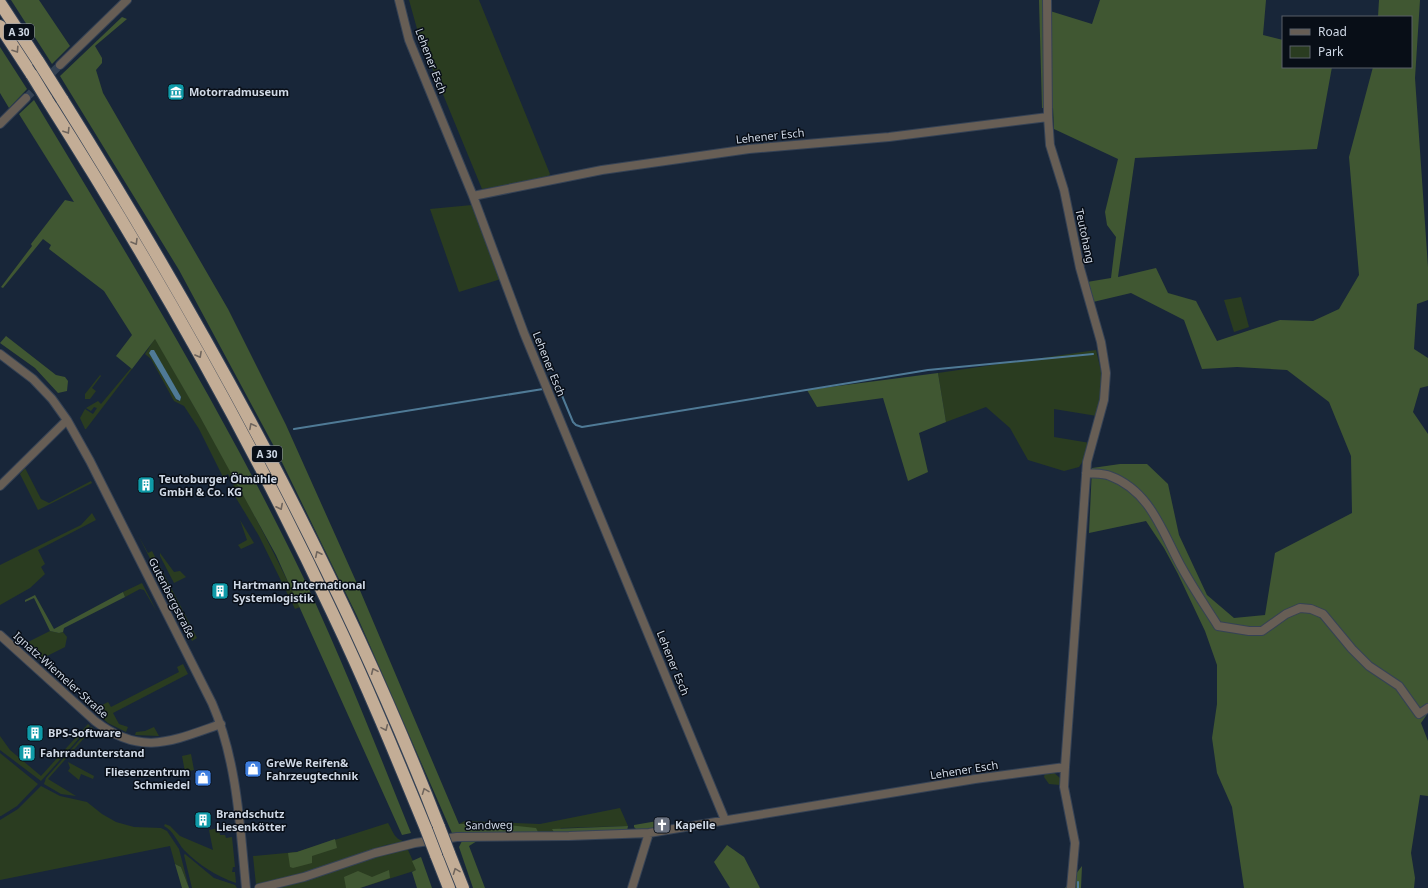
<svg xmlns="http://www.w3.org/2000/svg" width="1428" height="888" font-family="'Noto Sans',sans-serif">
	<style>
		.green { fill: #2a3c20; fill-rule: evenodd }
		.forest { fill: #405732 }
		.water { fill: #4f7a96 }
		.lines { fill: none; stroke-linecap: round; stroke-linejoin: round }
		.stream { stroke: #4f7a96; stroke-width: 2 }
		.minor-tunnel { stroke: #334153; stroke-width: 8; stroke-dasharray: 8 4; stroke-linecap: butt }
		.minor-casing { stroke: #354255; stroke-width: 10 }
		.highway-casing { stroke: #354255; stroke-width: 14 }
		.minor { stroke: #675e55; stroke-width: 8 }
		.highway { stroke: #c3ad96; stroke-width: 12 }
		.highway-bridge-casing { stroke: #354255; stroke-width: 14; stroke-linecap: butt }
		.highway-bridge { stroke: #c3ad96; stroke-width: 12 }
		.oneway { stroke: #6f655d }
		.labels { text-anchor: middle; stroke-width: 3; stroke-linejoin: round; paint-order: stroke }
		.shield { fill: #080e17; stroke: #939ba7; stroke-width: 1 }
		.shield-label { font-size: 10px; font-weight: bold; fill: #cfd8e5 }
		.street-label { font-size: 11px; fill: #cfd8e5; stroke: #080e17 }
		.poi-label { font-size: 11px; font-weight: bold; fill: #cfd8e5; stroke: #080e17; text-anchor: start }
	</style>
	<rect width="100%" height="100%" fill="#182639"/>
	<path class="green" d="M409 0H479L550 174 547 178 482 189 419 36Z
		M472 205 501 279 459 292 430 209Z
		M1241 297 1249 327 1234 332 1224 300Z
		M155 338C206 426 257 515 300 607L295 609 259 536 230 488 234 486 228 474 223 477 199 429 184 406 174 401 151 359 145 354ZM153 350 181 397V399L178 401 176 399 151 356Z
		M1096 350 1102 375 1101 399 1097 416 1054 409V437L1090 443 1083 461 1079 467 1064 471 1028 460 1010 428 986 407 946 422 938 373Z
		M131 368 132 369 86 429H85L80 418 85 409 93 414 97 408 94 407 91 411 86 408 98 401 101 404Z
		M100 375 101 376 92 388 96 391 90 399H85V394Z
		M25 468 41 499 49 503 91 481 92 483 38 510 20 474Z
		M92 513 96 520 38 550 45 564 41 567 45 574 30 588 0 605V565L81 525Z
		M240 520 254 543 241 549 238 545 247 540Z
		M138 535 148 553 152 551 197 638 192 641Z
		M160 553 174 572 180 571 186 577 174 583 160 556Z
		M142 583 157 612 144 590 140 589 125 597 123 592Z
		M50 631 59 633 63 632 67 637 65 647 39 660 22 645Z
		M183 664 188 674 113 713 119 724 128 727 126 732 108 723 93 710 108 702 111 707 179 672 177 667Z
		M88 724 90 726 41 781 0 750V736L10 750 41 776Z
		M91 727 93 728 48 779 76 796 61 794 44 784 46 778Z
		M154 727 159 736 135 735 136 732 145 731Z
		M0 753 38 784 17 806 1 816H0Z
		M191 754 194 770 185 772 182 756Z
		M68 762 94 776 93 779 81 774 79 780 68 771 70 768Z
		M1052 771 1060 778V785L1049 784 1044 777 1045 773Z
		M41 786 60 796 87 802 102 814 116 822 134 827 161 828 167 831 179 849 189 888 181 867 175 864 170 846 0 880V820L18 809Z
		M620 808 628 826 561 828 555 834 459 824 465 821 540 824Z
		M388 823C393 831 395 842 407 841 400 845 391 843 383 846 379 848 377 851 373 853 339 866 303 873 268 883L256 885 253 856 297 852Z
		M165 824 170 826 180 836 213 850 209 830 219 828 220 835H225L226 838 232 837 235 867H233L232 872H235L236 883C216 876 199 865 184 850 177 842 174 831 164 826Z
		M417 846 408 850 417 870 360 888H276L388 852Z
		M185 854 214 878 235 885 237 888H192L184 855Z"/>
	<path class="forest" d="M11 0H39L70 46 52 64Z
		M1039 0H1050V11L1092 24 1100 0H1266L1263 35 1283 40V67H1332L1317 149 1135 158 1118 277 1156 268 1168 293 1196 301 1217 341 1280 320 1313 321 1339 309 1359 275 1349 157 1373 67H1411V17H1378L1379 0H1420L1415 78 1428 267V300L1417 304 1414 349 1428 358V386L1420 388 1413 412 1428 434V713L1421 723 1428 741V796L1420 795 1411 853 1415 878 1414 888H1244L1232 807 1217 773 1212 738 1217 704V665L1205 631 1178 574 1164 548 1146 521 1089 533 1092 468 1120 464H1147L1168 484 1179 535 1207 595 1234 618 1265 615 1275 553 1352 513 1351 456 1329 402 1287 370 1237 367 1202 369 1184 320 1131 293 1093 302 1087 282 1111 278 1116 237 1107 225 1105 212 1118 159 1054 129 1053 108H1042Z
		M122 17 127 19 95 46 102 58V63L96 70 103 93 228 309 286 425 359 588 459 824H498L536 828 538 832 535 834 452 833 357 616 277 452 179 270 60 76Z
		M0 47 27 89 9 108 0 93Z
		M34 100C124 249 215 398 292 554 337 645 373 739 411 833L402 835 276 555 199 415 155 339 132 369 116 356 132 335 104 291 49 249 51 245 43 239 3 288 1 287 32 246 31 244 65 200 74 202 19 114Z
		M6 336 56 375 65 377 68 381 67 391 58 393 35 368 0 343Z
		M938 373 946 422 919 433 928 472 908 481 883 398 817 407 807 390Z
		M123 592 125 597 64 628 63 632 59 633 50 631 34 598 25 602V600L35 595 54 629Z
		M663 820 671 825 659 830 664 825 661 822 657 826 656 830 638 831 634 827V825Z
		M628 826 627 831 555 834 552 829Z
		M335 839 337 848 312 856V863L293 868 290 867 288 853 297 852Z
		M462 841H477L469 846 485 888H473L459 847Z
		M727 845 744 857 760 888H730L714 862Z
		M421 857 432 888H417L412 872 416 870 412 861Z
		M175 864 181 867 189 888H182Z
		M1082 866 1081 888H1065Z
		M389 870 390 878 360 888H346L344 877 358 871 372 877Z"/>
	<path class="water" d="M151 350H154L181 397 180 401 176 399 149 353Z"/>
	<g class="lines">
		<path class="stream" d="M558 386 573 422 576 425 582 427 928 370 1093 354
			M294 429 543 389
			M1078 888V882"/>
		<path class="minor-tunnel" d="M26 98 60 65"/>
		<g class="minor-casing">
			<path id="minor" d="M399 0 409 40 473 196 524 333 725 820
				M1047 0 1048 117 1050 145 1064 190 1080 268 1101 342 1106 373 1104 400 1087 462 1065 767 1064 787 1075 843 1071 888
				M60 65 127 0
				M0 124 26 98
				M473 196 602 170 749 149 889 137 1048 117
				M0 354 33 379 52 399 67 420 90 461 212 703C237 760 240 826 246 888
				M1086 473C1093 474 1103 473 1110 476 1151 491 1163 534 1182 568 1193 588 1206 607 1218 626L1249 631H1262L1286 614 1300 608 1311 609 1323 614 1352 649 1369 666 1399 686 1419 714 1428 708
				M0 486 67 420
				M0 635 95 721C141 757 172 741 221 724
				M259 888 304 877 375 853 415 843 457 837 569 836 649 833 975 779 1065 767
				M632 888 649 833"/>
		</g>
		<g class="highway-casing">
			<path id="highway" d="M0 3 38 61
				M0 26 32 75
				M46 98C151 263 249 435 332 612 366 683 396 756 426 829
				M62 99C207 331 340 572 439 827
				M449 853 463 888
				M436 855 449 888"/>
		</g>
		<use href="#minor" class="minor"/>
		<use href="#highway" class="highway"/>
		<g class="highway-bridge-casing">
			<path id="highway-bridge" d="M38 61 62 99
				M32 75 46 98
				M439 827 449 853
				M426 829 436 855"/>
		</g>
		<use href="#highway-bridge" class="highway-bridge"/>
	</g>
	<defs><path id="oneway-chevron" d="M-2-3.5L2.5 0L-2 3.5" fill="none" stroke-width="1.6" stroke-linecap="round" stroke-linejoin="round"/></defs>
	<g class="oneway">
		<use href="#oneway-chevron" transform="translate(16 50) rotate(57)"/>
		<use href="#oneway-chevron" transform="translate(67 131) rotate(58)"/>
		<use href="#oneway-chevron" transform="translate(135 242) rotate(59)"/>
		<use href="#oneway-chevron" transform="translate(199 355) rotate(61)"/>
		<use href="#oneway-chevron" transform="translate(252 426) rotate(-118)"/>
		<use href="#oneway-chevron" transform="translate(280 507) rotate(63)"/>
		<use href="#oneway-chevron" transform="translate(318 554) rotate(-116)"/>
		<use href="#oneway-chevron" transform="translate(374 671) rotate(-114)"/>
		<use href="#oneway-chevron" transform="translate(385 728) rotate(66)"/>
		<use href="#oneway-chevron" transform="translate(425 791) rotate(-111)"/>
		<use href="#oneway-chevron" transform="translate(456 871) rotate(-111)"/>
	</g>
	<defs>
		<g id="museum-square" transform="scale(0.9)"><rect x="-9" y="-9" width="18" height="18" rx="4" fill="#0f9aa8" stroke="#080e17"/><path d="M0-6L6-3V-2H-6V-3ZM-5-1h2V3h-2ZM-1-1h2V3h-2ZM3-1h2V3H3ZM-6 4H6V6H-6Z" fill="#fff"/></g>
		<g id="building-square" transform="scale(0.9)"><rect x="-9" y="-9" width="18" height="18" rx="4" fill="#0f9aa8" stroke="#080e17"/><path d="M-4-6H4V6H1V3H-1V6H-4ZM-2.5-4.3h1.7v1.8h-1.7ZM.8-4.3h1.7v1.8H.8ZM-2.5-1h1.7V.8h-1.7ZM.8-1h1.7V.8H.8Z" fill="#fff"/></g>
		<g id="shop-square" transform="scale(0.9)"><rect x="-9" y="-9" width="18" height="18" rx="4" fill="#3f7fe0" stroke="#080e17"/><path d="M-5-2.5h2.3a2.7 3.5 0 0 1 5.4 0H5L5.5 6h-11ZM-1.5-2.5h3a1.5 2.3 0 0 0-3 0Z" fill="#fff"/></g>
		<g id="church-square" transform="scale(0.9)"><rect x="-9" y="-9" width="18" height="18" rx="4" fill="#6b7280" stroke="#080e17"/><path d="M-1.2-6h2.4v3.5h3.3v2.4h-3.3V6h-2.4V-.1h-3.3v-2.4h3.3Z" fill="#fff"/></g>
	</defs>
	<g fill-rule="evenodd">
		<use href="#museum-square" x="176" y="92"/>
		<use href="#building-square" x="146" y="485"/>
		<use href="#building-square" x="220" y="591"/>
		<use href="#building-square" x="35" y="733"/>
		<use href="#building-square" x="27" y="753"/>
		<use href="#shop-square" x="253" y="769"/>
		<use href="#shop-square" x="203" y="778"/>
		<use href="#building-square" x="203" y="820"/>
		<use href="#church-square" x="662" y="825"/>
	</g>
	<g class="labels">
		<g class="shield">
			<rect x="4" y="24" width="30" height="16" rx="3"/>
			<rect x="252" y="446" width="30" height="16" rx="3"/>
		</g>
		<g class="shield-label">
			<text x="19" y="36">A 30</text>
			<text x="267" y="458">A 30</text>
		</g>
		<g class="street-label">
			<text transform="translate(431 61) rotate(69)" y="4">Lehener Esch</text>
			<text transform="translate(770 136) rotate(-6)" y="4">Lehener Esch</text>
			<text transform="translate(1085 236) rotate(78)" y="4">Teutohang</text>
			<text transform="translate(549 364) rotate(68)" y="4">Lehener Esch</text>
			<text transform="translate(172 598) rotate(63)" y="4">Gutenbergstraße</text>
			<text transform="translate(673 663) rotate(68)" y="4">Lehener Esch</text>
			<text transform="translate(61 675) rotate(42)" y="4">Ignatz-Wiemeler-Straße</text>
			<text transform="translate(964 770) rotate(-9)" y="4">Lehener Esch</text>
			<text transform="translate(489 825) rotate(-1)" y="4">Sandweg</text>
		</g>
		<g class="poi-label">
			<text x="189" y="96">Motorradmuseum</text>
			<text x="159" y="483">Teutoburger Ölmühle<tspan x="159" dy="13">GmbH &amp; Co. KG</tspan></text>
			<text x="233" y="589">Hartmann International<tspan x="233" dy="13">Systemlogistik</tspan></text>
			<text x="48" y="737">BPS-Software</text>
			<text x="40" y="757">Fahrradunterstand</text>
			<text x="266" y="767">GreWe Reifen&amp;<tspan x="266" dy="13">Fahrzeugtechnik</tspan></text>
			<text x="190" y="776" text-anchor="end">Fliesenzentrum<tspan x="190" dy="13">Schmiedel</tspan></text>
			<text x="216" y="818">Brandschutz<tspan x="216" dy="13">Liesenkötter</tspan></text>
			<text x="675" y="829">Kapelle</text>
		</g>
	</g>
	<rect x="1282" y="16" width="130" height="52" fill="#080e17" stroke="#585f69"/>
	<rect x="1290" y="29" width="20" height="6" fill="#675e55" stroke="#585f69"/>
	<text x="1318" y="36" font-size="12" fill="#cfd8e5">Road</text>
	<rect x="1290" y="46" width="20" height="12" fill="#2a3c20" stroke="#585f69"/>
	<text x="1318" y="56" font-size="12" fill="#cfd8e5">Park</text>
</svg>
